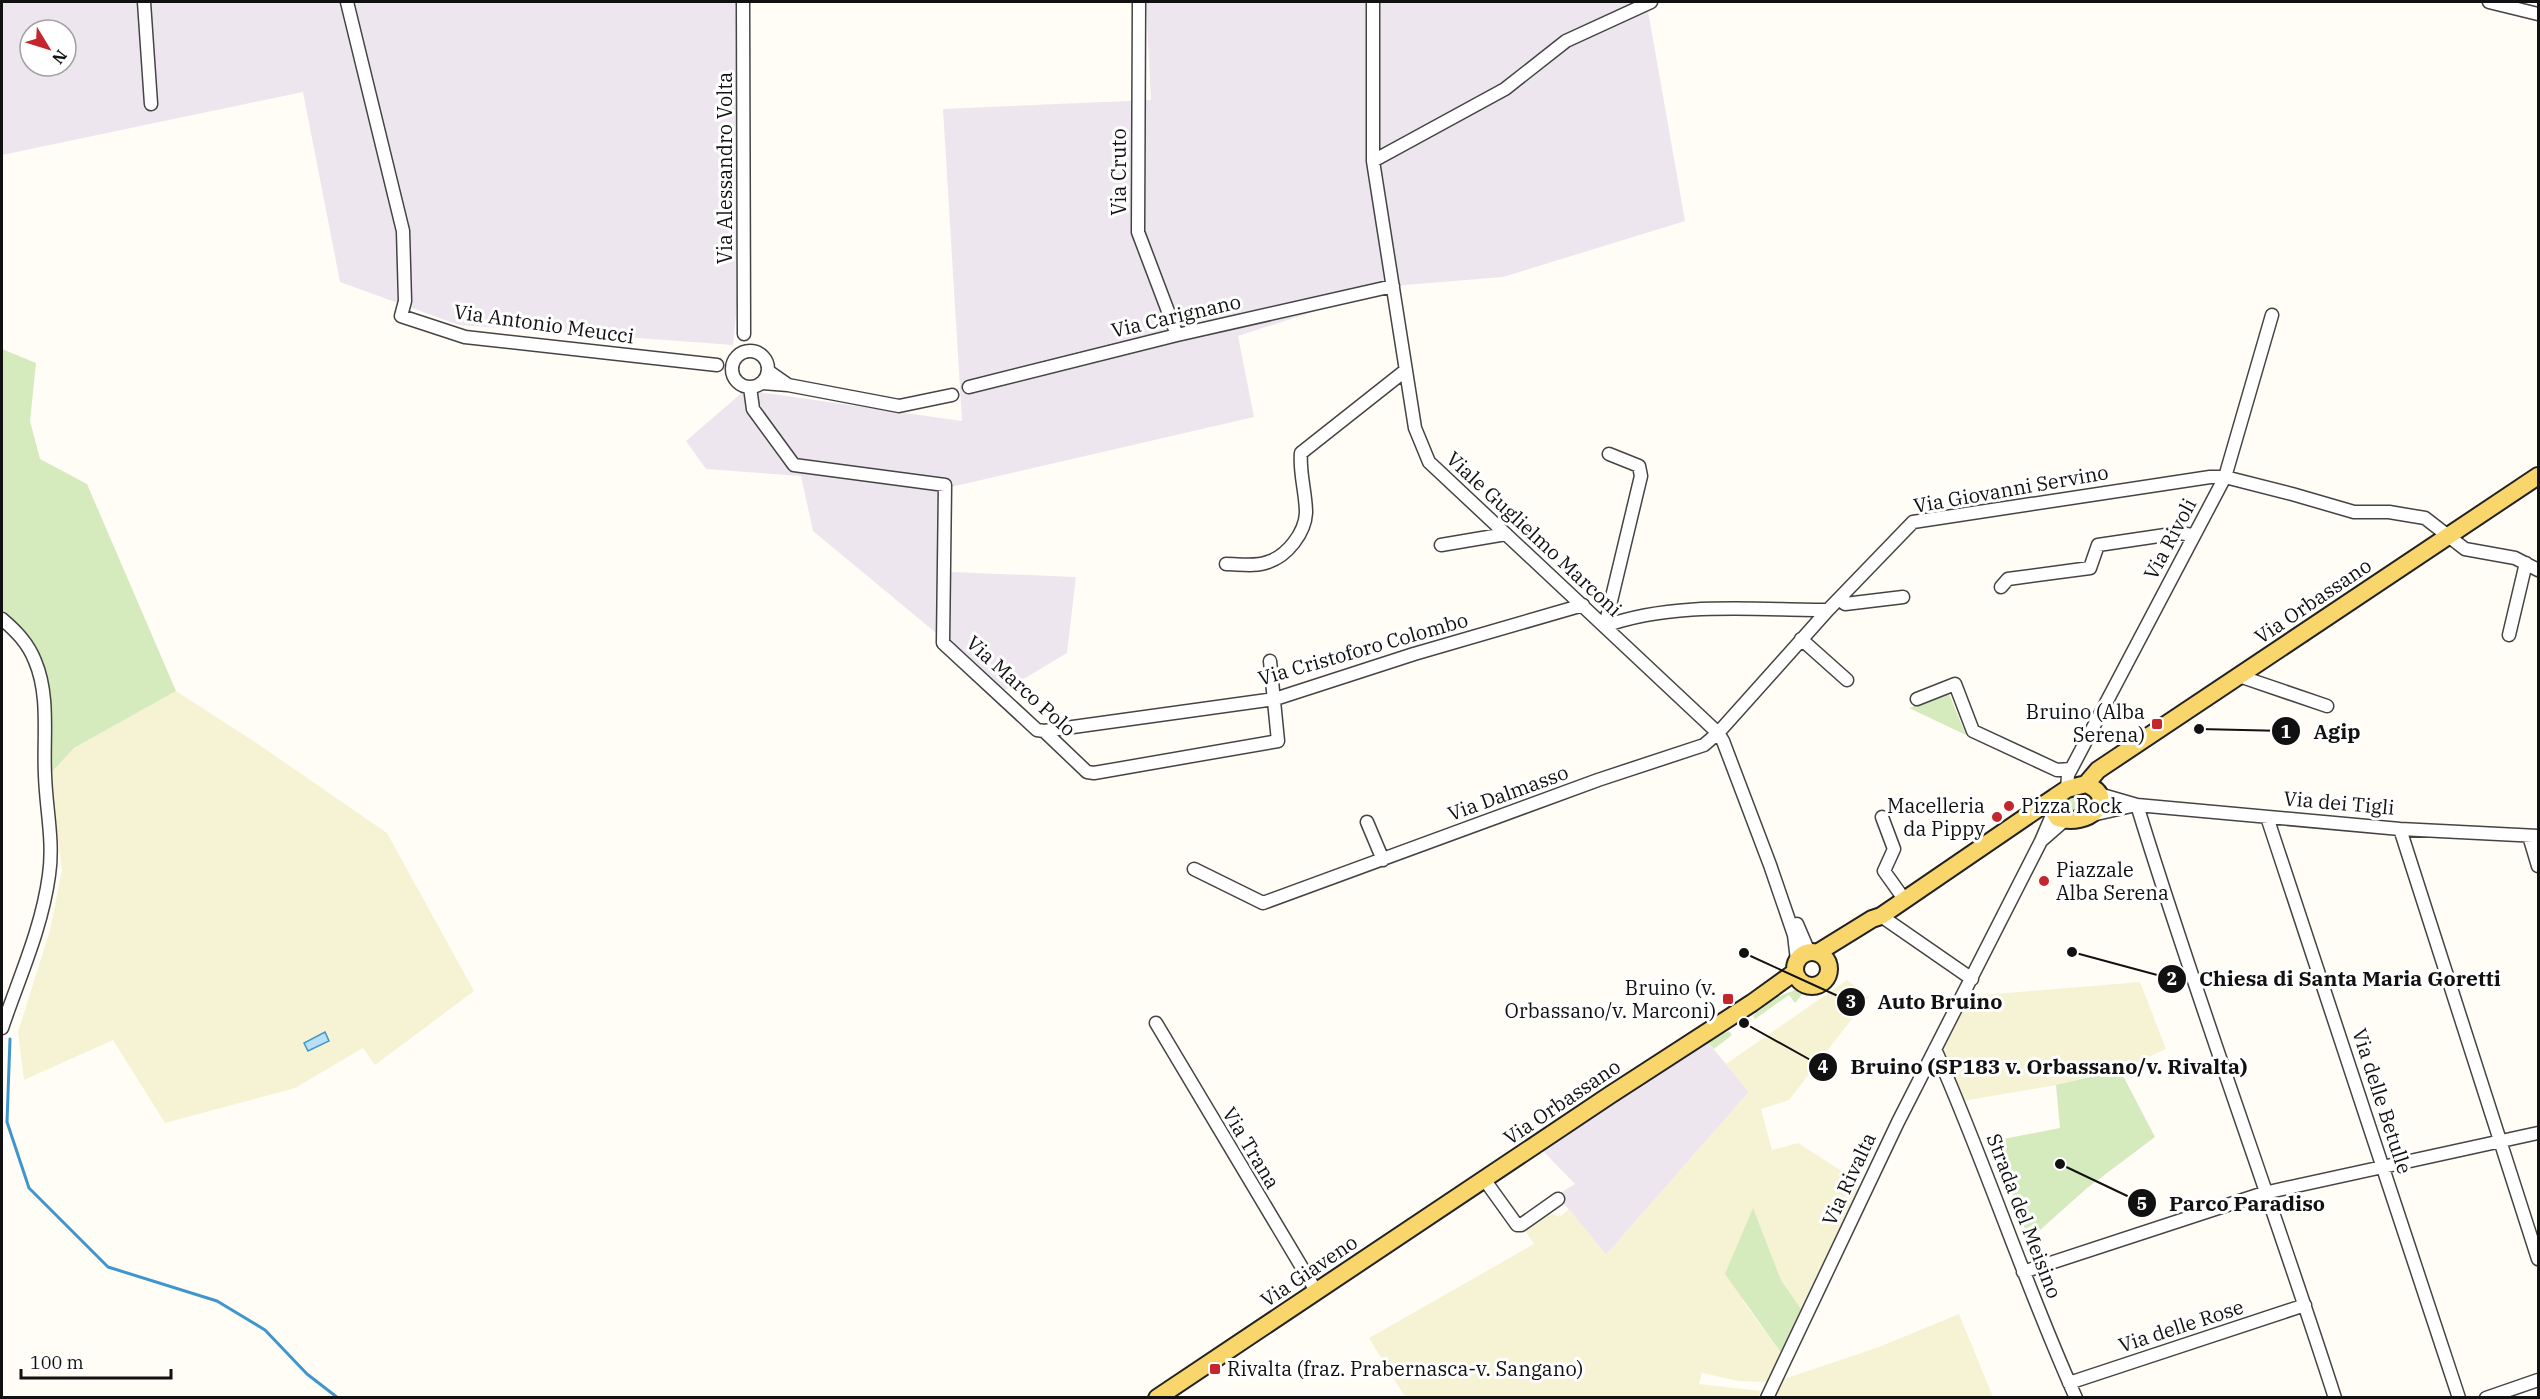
<svg xmlns="http://www.w3.org/2000/svg" width="2540" height="1399" font-family="'IBM Plex Serif',serif">
	<style>
		.industrial { fill: #eee6ef; fill-rule: evenodd }
		.farmland { fill: #f6f3d4 }
		.green { fill: #d5ebbd }
		.water { fill: #b9e0f7; stroke: #3f96cf; stroke-width: 1.5 }
		.lines { fill: none; stroke-linecap: round; stroke-linejoin: round }
		.stream { stroke: #3f96cf; stroke-width: 3 }
		.minor-casing { stroke: #444; stroke-width: 15 }
		.major-casing { stroke: #222; stroke-width: 20 }
		.minor { stroke: #fff; stroke-width: 12 }
		.major { stroke: #f9d66b; stroke-width: 16 }
		.poi-dot { fill: #c4262e; stroke: #fff; stroke-width: 2 }
		.labels { text-anchor: middle; stroke-width: 6; stroke-linejoin: round; paint-order: stroke }
		.street-label { font-size: 20px; fill: #111; stroke: #fff }
		.poi-label { font-size: 20px; fill: #111; stroke: #fff; text-anchor: end }
		.leader { fill: none; stroke: #111; stroke-width: 2 }
		.callout-dot { fill: #111; stroke: #fff; stroke-width: 2 }
		.mark-label { font-size: 18px; text-anchor: middle; font-weight: bold; fill: #fff }
		.callout-label { font-size: 21px; text-anchor: middle; font-weight: bold; fill: #111; stroke: #fff; stroke-width: 6; stroke-linejoin: round; paint-order: stroke }
	</style>
	<rect width="100%" height="100%" fill="#fffdf5"/>
	<path class="industrial" d="M2 2H741L737 304 733 345 459 325 340 282 303 92 2 155ZM30 30H66V66H30Z
		M1146 2H1651L1647 5 1685 221 1503 277 1393 286 1238 336 1254 417 947 488 951 572 1076 577 1067 653 1005 690 813 531 801 476 706 469 686 441 745 390 962 421 943 109 1151 100Z
		M1707 1041 1749 1092 1606 1255 1557 1195 1575 1184 1543 1151Z"/>
	<path class="farmland" d="M176 691 258 744 387 833 474 991 375 1065 363 1048 295 1088 165 1123 113 1040 24 1080 18 1032 50 930 62 870 50 774 74 748Z
		M1847 980 1869 997 1789 1100 1761 1109 1772 1150 1798 1143 1848 1175 1858 1191 1801 1309 1781 1280 1753 1209 1743 1301 1781 1353 1767 1382 1739 1381 1702 1373 1699 1384 1761 1391 1758 1397H1405L1369 1338 1534 1244 1524 1229 1547 1211 1560 1217 1569 1209 1606 1255 1749 1092 1726 1064Z
		M2140 982 2166 1049 2120 1070 2056 1085 1963 1101 1944 1062 1943 1050 1972 992 1982 995Z
		M1959 1314 1993 1397 1773 1398 1781 1380 1879 1347Z"/>
	<path class="green" d="M2 349 36 363 30 421 40 459 87 484 176 691 74 748 50 774 47 675 31 638 2 613Z
		M1949 694 1966 735 1909 708Z
		M2072 797H2084L2089 800V805L2078 811 2061 810 2060 803Z
		M1800 989 1803 993 1795 1003 1789 995 1755 1019 1753 1016C1768 1003 1781 993 1800 989Z
		M1729 1031 1732 1035 1714 1049 1707 1041Z
		M2120 1070 2155 1137 2087 1188 2029 1240 1993 1141 2060 1128 2056 1085Z
		M1753 1208 1781 1280 1801 1309 1781 1353 1725 1274Z"/>
	<path class="water" d="M325 1032 329 1041 308 1051 304 1043Z"/>
	<g class="lines">
		<path class="stream" d="M10 1039 7 1122 29 1188 108 1267 217 1301 265 1330 307 1374 338 1398"/>
		<g class="minor-casing">
			<path id="minor" d="M144 2 151 104
				M347 2 403 231 405 301 401 316 465 337 717 365
				M743 2 744 334
				M1139 2 1138 232 1177 335
				M1373 2V161L1415 428 1429 462 1718 733 1723 741 1770 865 1794 935 1797 960
				M2489 2 2538 14
				M1373 161 1505 89 1566 41 1651 2
				M732 369a18 18 0 1 1 36 0a18 18 0 1 1-36 0Z
				M761 383 788 385 768 371
				M788 385 899 406 952 395
				M750 387 753 409 794 465 945 485 943 643 1037 730 1044 731 1087 772 1094 773 1278 741 1270 661
				M969 387 1177 335 1393 286
				M1441 545 1506 534
				M1226 564C1239 564 1256 567 1268 562 1287 556 1305 533 1306 513 1306 493 1299 472 1301 453L1406 370
				M2001 587 2008 579 2090 568 2098 545 2179 533 2193 535
				M1839 599 1845 604 1903 597
				M2 619C16 631 28 643 35 661 50 696 43 738 45 775 46 809 54 841 49 875 42 928 19 978 2 1028
				M1605 626C1675 601 1755 610 1828 610L1913 522 2210 477H2225L2292 494 2354 512H2389L2425 518 2465 549 2515 558 2538 570
				M1605 626 1641 476 1639 466 1609 454
				M2509 635 2526 563
				M1801 639 1847 680
				M2239 676 2327 706
				M1917 699 1955 684 1973 731 2057 770 2071 769
				M1044 731 1275 699 1414 654 1583 605
				M2067 789 2068 775 2225 477 2272 315
				M2099 794 2137 805 2400 829 2538 836
				M2137 805C2198 1004 2271 1199 2335 1398
				M2053 813 2041 841 2065 820
				M2092 815 2136 805
				M1882 817 1894 849 1884 871 1904 899
				M2267 817 2459 1398
				M1367 822 1383 860
				M2400 829 2538 1259
				M2529 836 2538 866
				M1194 869 1263 903 1598 780 1704 745 1718 733 1828 610
				M1881 916 1972 979
				M1797 924 1809 952
				M1156 1023 1316 1291
				M1935 1049C1986 1164 2024 1283 2076 1398
				M1484 1179 1517 1225H1521L1558 1199
				M2023 1272 2264 1193 2538 1133
				M2069 1383 2305 1305
				M1767 1398 1898 1122 2041 841
				M2486 1398 2538 1380"/>
		</g>
		<g class="major-casing">
			<path id="major" d="M2086 784 2098 770 2538 476
				M2086 784C2121 799 2087 828 2058 818L2052 809 2055 797 2067 789Z
				M1795 969a17 17 0 1 1 34 0a17 17 0 1 1-34 0Z
				M1817 953 1872 919 1881 916 2055 797
				M1157 1398 1610 1095 1752 1003 1795 972"/>
		</g>
		<use href="#minor" class="minor"/>
		<use href="#major" class="major"/>
	</g>
	<g class="poi-dot">
		<rect x="2151" y="718" width="12" height="12" rx="3"/>
		<circle cx="2009" cy="806" r="6"/>
		<circle cx="1997" cy="817" r="6"/>
		<circle cx="2044" cy="881" r="6"/>
		<rect x="1722" y="993" width="12" height="12" rx="3"/>
		<rect x="1209" y="1363" width="12" height="12" rx="3"/>
	</g>
	<g class="labels">
		<g class="street-label">
			<text transform="translate(725 168) rotate(-90)" y="7">Via Alessandro Volta</text>
			<text transform="translate(1119 172) rotate(-90)" y="7">Via Cruto</text>
			<text transform="translate(1176 316) rotate(-13)" y="7">Via Carignano</text>
			<text transform="translate(544 324) rotate(8)" y="7">Via Antonio Meucci</text>
			<text transform="translate(2011 489) rotate(-10)" y="7">Via Giovanni Servino</text>
			<text transform="translate(1534 534) rotate(43)" y="7">Viale Guglielmo Marconi</text>
			<text transform="translate(2170 539) rotate(-62)" y="7">Via Rivoli</text>
			<text transform="translate(2313 601) rotate(-34)" y="7">Via Orbassano</text>
			<text transform="translate(1363 649) rotate(-16)" y="7">Via Cristoforo Colombo</text>
			<text transform="translate(1021 686) rotate(42)" y="7">Via Marco Polo</text>
			<text transform="translate(1508 793) rotate(-20)" y="7">Via Dalmasso</text>
			<text transform="translate(2339 803) rotate(5)" y="7">Via dei Tigli</text>
			<text transform="translate(2382 1101) rotate(72)" y="7">Via delle Betulle</text>
			<text transform="translate(1562 1102) rotate(-34)" y="7">Via Orbassano</text>
			<text transform="translate(1251 1148) rotate(59)" y="7">Via Trana</text>
			<text transform="translate(1849 1179) rotate(-65)" y="7">Via Rivalta</text>
			<text transform="translate(2024 1216) rotate(69)" y="7">Strada del Meisino</text>
			<text transform="translate(1309 1271) rotate(-34)" y="7">Via Giaveno</text>
			<text transform="translate(2181 1326) rotate(-18)" y="7">Via delle Rose</text>
		</g>
		<g class="poi-label">
			<text x="2145" y="719">Bruino (Alba<tspan x="2145" dy="23">Serena)</tspan></text>
			<text x="1985" y="813">Macelleria<tspan x="1985" dy="23">da Pippy</tspan></text>
			<text x="2021" y="813" text-anchor="start">Pizza Rock</text>
			<text x="2056" y="877" text-anchor="start">Piazzale<tspan x="2056" dy="23">Alba Serena</tspan></text>
			<text x="1716" y="995">Bruino (v.<tspan x="1716" dy="23">Orbassano/v. Marconi)</tspan></text>
			<text x="1227" y="1376" text-anchor="start">Rivalta (fraz. Prabernasca-v. Sangano)</text>
		</g>
	</g>
	<path class="leader" d="M2199 729L2286 731M2072 952L2172 979M1744 953L1851 1002M1744 1023L1823 1067M2060 1164L2142 1203"/>
	<g class="callout-dot">
		<circle cx="2199" cy="729" r="6"/>
		<circle cx="2072" cy="952" r="6"/>
		<circle cx="1744" cy="953" r="6"/>
		<circle cx="1744" cy="1023" r="6"/>
		<circle cx="2060" cy="1164" r="6"/>
		<circle cx="2286" cy="731" r="15"/>
		<circle cx="2172" cy="979" r="15"/>
		<circle cx="1851" cy="1002" r="15"/>
		<circle cx="1823" cy="1067" r="15"/>
		<circle cx="2142" cy="1203" r="15"/>
	</g>
	<g class="mark-label">
		<text x="2286" y="738">1</text>
		<text x="2172" y="985">2</text>
		<text x="1851" y="1008">3</text>
		<text x="1823" y="1073">4</text>
		<text x="2142" y="1210">5</text>
	</g>
	<g class="callout-label">
		<text x="2337" y="739">Agip</text>
		<text x="2350" y="986">Chiesa di Santa Maria Goretti</text>
		<text x="1940" y="1009">Auto Bruino</text>
		<text x="2049" y="1074">Bruino (SP183 v. Orbassano/v. Rivalta)</text>
		<text x="2247" y="1211">Parco Paradiso</text>
	</g>
	<rect width="2540" height="1399" fill="none" stroke="#111111" stroke-width="6"/>
	<g transform="translate(48 48) rotate(128)"><circle r="28" fill="#ffffff" stroke="#a0a0a0" stroke-width="1.5"/>
	<path d="M0-4.5L10 22L0 15L-10 22Z" fill="#c4262e"/>
	<text y="-9" font-size="16" font-weight="bold" text-anchor="middle" fill="#111111">N</text>
	</g>
	<path d="M21 1369v9h150v-9" fill="none" stroke="#111111" stroke-width="3"/>
	<text x="30" y="1369" font-size="18" fill="#111111" stroke="#ffffff" stroke-width="4.5" paint-order="stroke">100 m</text>
</svg>
